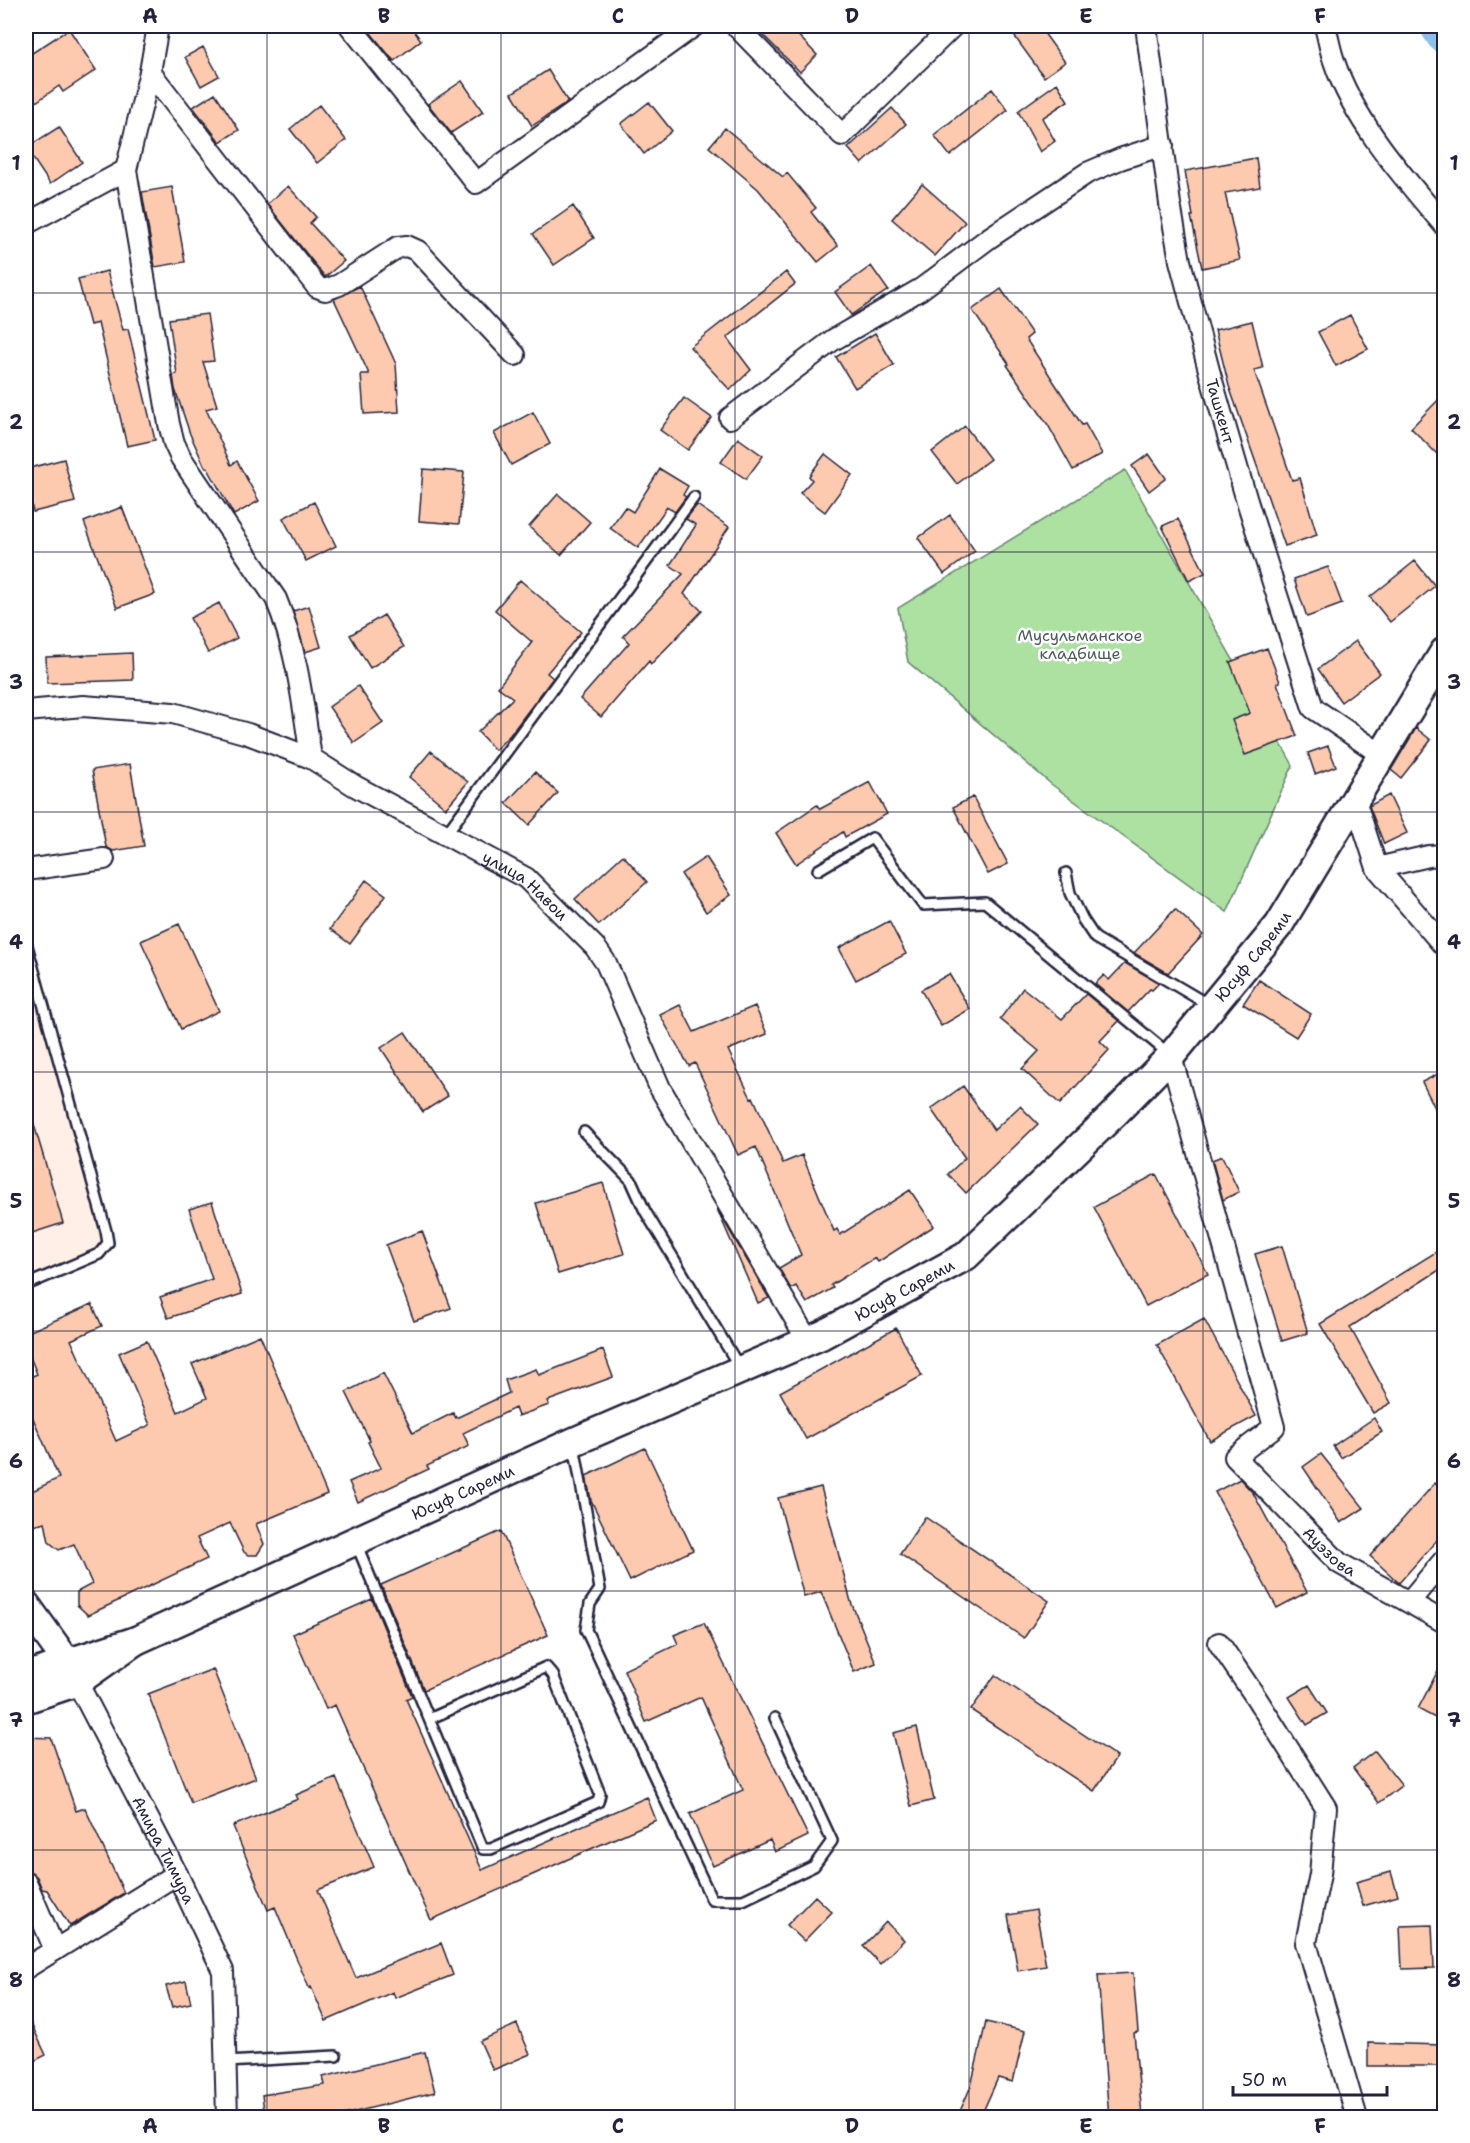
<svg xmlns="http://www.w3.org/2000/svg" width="1470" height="2143" font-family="'Shantell Sans',sans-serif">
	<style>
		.built { fill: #ffefe7 }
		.green { fill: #ade1a2; stroke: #68826e; stroke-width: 1.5 }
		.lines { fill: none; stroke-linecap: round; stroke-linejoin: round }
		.river { stroke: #8bc0e9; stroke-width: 38 }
		.building { fill: #fecaaf; stroke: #22223b; stroke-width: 1.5 }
		.lane-casing { stroke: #22223b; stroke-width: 14 }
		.street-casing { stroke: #22223b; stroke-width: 24 }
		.secondary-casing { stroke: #22223b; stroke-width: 32 }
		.lane { stroke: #fff; stroke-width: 9 }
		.street { stroke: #fff; stroke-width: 20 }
		.secondary { stroke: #fff; stroke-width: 27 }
		.grid { fill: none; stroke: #22223b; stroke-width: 1.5; stroke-opacity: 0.55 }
		.labels { text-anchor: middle; stroke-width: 5; stroke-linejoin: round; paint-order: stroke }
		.street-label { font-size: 16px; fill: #22223b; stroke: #fff }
		.park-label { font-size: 16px; fill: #4c5b5a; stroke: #fff }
		.neatline { fill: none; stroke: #22223b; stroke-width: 2 }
		.grid-label { font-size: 20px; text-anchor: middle; font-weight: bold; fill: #22223b }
	</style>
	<rect width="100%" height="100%" fill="#fff"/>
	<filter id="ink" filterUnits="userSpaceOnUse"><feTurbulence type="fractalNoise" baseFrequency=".0167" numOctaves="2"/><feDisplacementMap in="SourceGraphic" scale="12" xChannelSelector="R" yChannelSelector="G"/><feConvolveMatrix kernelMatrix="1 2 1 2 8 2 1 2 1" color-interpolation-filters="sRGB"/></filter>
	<g filter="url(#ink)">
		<path class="built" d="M26 938 109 1249 26 1278Z"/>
		<path class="green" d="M1125 470 1293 765 1227 912 1051 784 908 662 898 608Z"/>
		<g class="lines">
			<path class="river" d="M1439 26 1444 34"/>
		</g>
		<path class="building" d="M365 26H410L421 40 394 61Z
			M773 26H789L817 55 800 72 763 35Z
			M1007 26H1039L1065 62 1044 77Z
			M69 29 96 70 63 92 59 86 26 109V57Z
			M203 47 219 76 201 86 185 57Z
			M548 70 568 102 532 126 512 93Z
			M462 81 483 112 451 133 428 104Z
			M1057 83 1068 101 1042 118 1055 141 1040 152 1018 111Z
			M992 89 1008 110 950 156 934 135Z
			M215 93 239 130 220 142 193 107Z
			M649 102 672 131 644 154 621 124Z
			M319 105 346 140 317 163 290 129Z
			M892 108 906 124 862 164 848 148Z
			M59 127 82 162 50 184 26 148Z
			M725 128 783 177 787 173 816 208 811 212 838 246 818 262 758 189 709 147Z
			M1256 158 1260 187 1225 193 1240 260 1202 268 1191 216H1193L1185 171Z
			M922 184 965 222 935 256 892 219Z
			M288 186 316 217 310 223 344 261 325 277 267 204Z
			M172 187 185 262 155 267 142 192Z
			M573 206 594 238 554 265 533 234Z
			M871 266 888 290 851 315 835 292Z
			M107 271 123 330 128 329 155 440 127 446 98 323 90 325 78 279Z
			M786 272 795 284 727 338 751 370 730 390 690 347Z
			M360 286 396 364 399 412 364 414 361 374H369L334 299Z
			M1001 289 1032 334 1026 339 1082 425 1085 424 1102 454 1073 470 1048 425 1007 365 1009 364 972 310Z
			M207 314 214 361 203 362 217 406 206 409 231 465 237 461 259 501 234 515 207 467H205L190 434 175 389 173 375 177 374 169 319Z
			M1350 315 1368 349 1336 366 1318 332Z
			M1252 321 1263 368 1254 370 1292 480 1300 478 1317 535 1285 546 1229 386 1215 330Z
			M875 333 894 365 855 388 836 357Z
			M1444 394V461L1411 428Z
			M684 398 712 418 688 450 660 430Z
			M533 412 550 444 511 465 494 433Z
			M965 426 990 459 957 484 932 452Z
			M738 438 763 456 746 479 721 462Z
			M825 454 852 475 825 512 800 493 812 480 809 476Z
			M1149 454 1166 478 1149 491 1132 466Z
			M64 459 75 502 33 512 26 480V469Z
			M423 469 464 472 459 524 419 521Z
			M660 469 688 486 683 495 686 497 675 512 667 507 638 548 610 528 625 507 633 512Z
			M558 494 590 522 561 555 529 527Z
			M314 502 336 546 306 561 283 518Z
			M697 505 729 527 684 594 702 611 651 664 649 661 601 717 580 699 629 643 623 636 683 574 670 565 696 525 686 519Z
			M122 507 155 594 117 608 84 522Z
			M950 515 975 551 944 574 918 538Z
			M1178 519 1205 573 1189 581 1162 526Z
			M1415 561 1435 586 1390 622 1370 597Z
			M1328 567 1342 604 1307 617 1294 579Z
			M520 580 581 632 547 673 553 678 510 735 495 750 478 732 513 698 498 687 532 642 495 610Z
			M219 603 237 638 208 653 190 618Z
			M309 606 321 647 305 652 293 611Z
			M384 615 404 647 370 668 350 635Z
			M1356 641 1380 673 1341 702 1318 669Z
			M1267 648 1280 682 1277 683 1297 736 1245 755 1232 720 1250 713 1230 662Z
			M132 653 133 680 47 683 46 657Z
			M358 686 383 723 354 743 329 707Z
			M1416 728 1431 740 1401 778 1391 770Z
			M1328 746 1336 766 1315 774 1308 753Z
			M431 751 468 782 446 808 409 777Z
			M130 764 144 846 113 851 106 847 92 770Z
			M535 772 558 793 529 825 506 803Z
			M870 782 887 814 845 837 843 832 796 864 776 833 817 805 820 809Z
			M1389 795 1407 833 1384 844 1369 806Z
			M973 797 1008 864 988 874 953 807Z
			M623 855 647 882 599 925 575 899Z
			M706 857 731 895 706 912 681 874Z
			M366 880 386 895 350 944 330 929Z
			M1175 909 1203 935 1168 973 1134 953Z
			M889 921 906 954 856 980 839 948Z
			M179 924 219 1011 181 1029 141 941Z
			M1125 963 1159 983 1152 990 1150 989 1128 1012 1095 984 1104 975 1109 980Z
			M949 974 970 1009 941 1026 921 990Z
			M1259 980 1311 1014 1296 1037 1243 1004Z
			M1023 988 1062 1019 1086 994 1119 1021 1100 1041 1109 1050 1060 1104 1022 1069 1039 1051 1000 1019Z
			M680 1005 694 1032 755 1006 767 1034 728 1050 751 1098 753 1097 783 1163 802 1155 834 1231 837 1229 840 1235 910 1190 934 1226 878 1262 875 1258 831 1285 833 1288 807 1303 796 1286 791 1289 779 1268 801 1255 756 1147 738 1155 695 1063 689 1066 660 1015Z
			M405 1032 448 1096 423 1112 381 1048Z
			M1444 1071V1126L1422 1082Z
			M963 1086 994 1130 1020 1106 1038 1124 966 1193 948 1174 965 1158 931 1109Z
			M30 1111 63 1223 26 1235V1112Z
			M1222 1156 1239 1192 1223 1200 1212 1160Z
			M1156 1174 1208 1274 1146 1306 1094 1207Z
			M603 1183 624 1254 558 1274 536 1203Z
			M212 1202 242 1294 168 1318 160 1297 212 1279 189 1209Z
			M717 1209 769 1298 758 1303Z
			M422 1231 451 1308 414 1321 386 1245Z
			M1282 1246 1308 1333 1282 1341 1255 1254Z
			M1444 1247V1267L1350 1327 1391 1403 1373 1413 1320 1324Z
			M92 1304 102 1326 71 1340 116 1441 150 1425 119 1353 147 1341 178 1412 207 1398 192 1364 260 1335 327 1494 256 1524 264 1544 257 1555H248L244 1552 230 1523 197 1538 207 1559 88 1615 77 1605V1592L92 1584 74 1544 59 1550 49 1542 45 1522 26 1527V1494L59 1478 26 1402V1379L37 1374 26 1347V1333Z
			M1204 1319 1256 1416 1210 1441 1157 1345Z
			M896 1328 922 1376 806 1439 780 1392Z
			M603 1350 613 1377 548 1401 549 1405 518 1416 515 1408 463 1433 469 1446 427 1466 429 1469 358 1502 349 1482 381 1468 368 1442 370 1441 346 1392 383 1373 413 1433 453 1413 456 1418 509 1393 505 1380 536 1369 539 1375Z
			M1374 1418 1382 1432 1341 1458 1333 1446Z
			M645 1448 693 1550 630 1581 591 1500 586 1476Z
			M1321 1454 1364 1508 1341 1523 1303 1467Z
			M1240 1479 1253 1493 1307 1592 1277 1608 1215 1492Z
			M1435 1483 1444 1492V1532L1399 1583 1370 1556Z
			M821 1487 851 1602 876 1663 854 1672 821 1592 804 1597 778 1498Z
			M925 1517 1049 1601 1024 1638 900 1554Z
			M501 1531 548 1635 424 1690 381 1585Z
			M372 1599 412 1696 406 1699 482 1870 647 1797 656 1820 431 1920 335 1705 326 1709 293 1634Z
			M704 1623 808 1836 775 1852 770 1840 713 1866 690 1814 743 1790 701 1697 646 1722 624 1670 678 1644 674 1635Z
			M1444 1659V1699L1435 1718 1418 1709Z
			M213 1669 256 1778 191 1803 148 1694Z
			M995 1675 1117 1757 1094 1791 971 1710Z
			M1309 1685 1327 1713 1307 1725 1289 1697Z
			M917 1727 934 1800 911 1806 893 1733Z
			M26 1737 51 1738 76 1811 85 1808 124 1893 70 1926 47 1890 42 1889 37 1877 28 1870 26 1866Z
			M1375 1751 1402 1785 1379 1803 1353 1768Z
			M336 1778 374 1867 318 1890 356 1978 441 1943 453 1975 395 1998 393 1992 326 2021 311 1987 309 1988 275 1907 268 1910 233 1826 298 1799 296 1795Z
			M1391 1872 1398 1896 1363 1906 1356 1882Z
			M815 1896 832 1912 804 1941 787 1925Z
			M1036 1910 1046 1966 1018 1971 1008 1915Z
			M886 1922 904 1940 880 1964 863 1946Z
			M1432 1925 1434 1968 1402 1969 1400 1926Z
			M1133 1973 1138 2032 1134 2033 1142 2115 1109 2118 1098 1975Z
			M186 1981 191 2003 172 2007 166 1986Z
			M26 2013 46 2055 26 2065Z
			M986 2022 1025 2031 1013 2082 998 2078 980 2118H957L971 2086Z
			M517 2024 530 2054 493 2070 480 2041Z
			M1368 2043 1444 2045V2066H1368Z
			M425 2052 435 2092 331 2118H265L262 2095 325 2085 323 2077Z"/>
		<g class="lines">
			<g class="lane-casing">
				<path id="lane" d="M446 834 694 497
					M818 870 872 838 923 905 985 902 1169 1054
					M1066 873 1070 893 1083 920 1095 938 1209 1005
					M26 942 106 1231 108 1243 99 1254 26 1285
					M584 1132 631 1180 645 1211 740 1368
					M574 1445 600 1589 590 1604 586 1630 712 1900H743L814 1866 832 1841 775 1718
					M356 1543 483 1849H491L598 1802 600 1794 553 1675 546 1667 429 1719
					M226 2062 336 2056"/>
			</g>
			<g class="street-casing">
				<g id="street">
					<path d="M158 26 150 72 126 170 169 424 174 443 181 458 276 599C297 649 303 704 311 758"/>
					<path d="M350 26 476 183 694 26"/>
					<path d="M736 26 842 135 953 26"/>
					<path id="s1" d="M1146 26 1170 204 1180 261 1210 374 1247 501 1313 708 1382 755"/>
					<path d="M1325 26C1328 37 1330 50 1334 61 1353 120 1404 178 1444 225"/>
					<path d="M150 72 317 287 325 290 339 285 398 247 407 246 418 251 515 355"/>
					<path d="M26 224 126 170"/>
					<path d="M730 418 833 340 921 289 989 238 1087 173 1120 159 1163 145"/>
					<path id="s2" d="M26 711 83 706 173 713 248 734 311 758 355 786 526 878 595 947 606 963 660 1088 808 1341"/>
					<path d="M1355 800 1377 868 1444 946"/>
					<path d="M1377 868 1429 856 1444 855"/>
					<path d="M26 870 104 859"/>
					<path id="s3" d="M1171 1056 1274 1427 1235 1457 1339 1563 1444 1622"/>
					<path d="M1409 1602 1444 1560"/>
					<path d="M1219 1643 1255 1696 1326 1808 1320 1874 1306 1943 1357 2118"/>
					<path id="s4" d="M77 1682 177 1874 223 1971 227 2118"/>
					<path d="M26 1882 55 1950"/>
					<path d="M26 1968 177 1874"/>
				</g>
			</g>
			<g class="secondary-casing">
				<g id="secondary">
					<path d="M26 1605 67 1662 74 1675"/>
					<path id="s5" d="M135 1641 573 1442 822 1335 966 1256 1114 1114 1171 1056 1279 925 1444 652"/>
					<path d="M26 1676 135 1641 77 1682 26 1699"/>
				</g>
			</g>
			<use href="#lane" class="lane"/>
			<use href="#street" class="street"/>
			<use href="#secondary" class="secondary"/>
		</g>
	</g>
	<path class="grid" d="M267 26V2118M501 26V2118M735 26V2118M969 26V2118M1203 26V2118M26 293H1444M26 552H1444M26 812H1444M26 1072H1444M26 1331H1444M26 1591H1444M26 1850H1444"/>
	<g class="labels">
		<g class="street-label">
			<text dy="6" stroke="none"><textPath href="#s1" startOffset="393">Ташкент</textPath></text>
			<text dy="6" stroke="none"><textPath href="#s2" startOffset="543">улица Навои</textPath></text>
			<text dy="6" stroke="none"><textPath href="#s5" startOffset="1332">Юсуф Сареми</textPath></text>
			<text dy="6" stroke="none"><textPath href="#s5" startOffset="846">Юсуф Сареми</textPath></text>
			<text dy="6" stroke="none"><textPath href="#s5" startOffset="360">Юсуф Сареми</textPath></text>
			<text dy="6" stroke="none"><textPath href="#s3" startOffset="568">Ауэзова</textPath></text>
			<text dy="6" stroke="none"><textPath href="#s4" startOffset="189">Амира Тимура</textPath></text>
		</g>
		<g class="park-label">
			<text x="1080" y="641">Мусульманское<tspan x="1080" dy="18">кладбище</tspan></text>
		</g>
	</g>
	<rect width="1470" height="2143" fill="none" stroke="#fff" stroke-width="66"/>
	<path d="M1233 2086v9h154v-9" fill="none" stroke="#22223b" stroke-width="3"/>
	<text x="1242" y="2086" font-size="18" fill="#22223b" stroke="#ffffff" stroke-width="4.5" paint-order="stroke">50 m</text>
	<rect x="33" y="33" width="1404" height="2077" class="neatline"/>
	<g class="grid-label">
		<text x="150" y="23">A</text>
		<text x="384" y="23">B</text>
		<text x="618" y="23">C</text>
		<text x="852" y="23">D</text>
		<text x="1086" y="23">E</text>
		<text x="1320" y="23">F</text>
		<text x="16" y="170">1</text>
		<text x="1454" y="170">1</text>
		<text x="16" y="429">2</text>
		<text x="1454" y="429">2</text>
		<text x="16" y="689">3</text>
		<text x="1454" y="689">3</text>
		<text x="16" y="949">4</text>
		<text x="1454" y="949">4</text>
		<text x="16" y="1208">5</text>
		<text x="1454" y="1208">5</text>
		<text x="16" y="1468">6</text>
		<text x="1454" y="1468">6</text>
		<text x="16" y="1727">7</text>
		<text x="1454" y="1727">7</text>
		<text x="16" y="1987">8</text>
		<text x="1454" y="1987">8</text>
		<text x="150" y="2133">A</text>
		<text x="384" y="2133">B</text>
		<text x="618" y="2133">C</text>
		<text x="852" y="2133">D</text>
		<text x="1086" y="2133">E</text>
		<text x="1320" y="2133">F</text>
	</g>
</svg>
